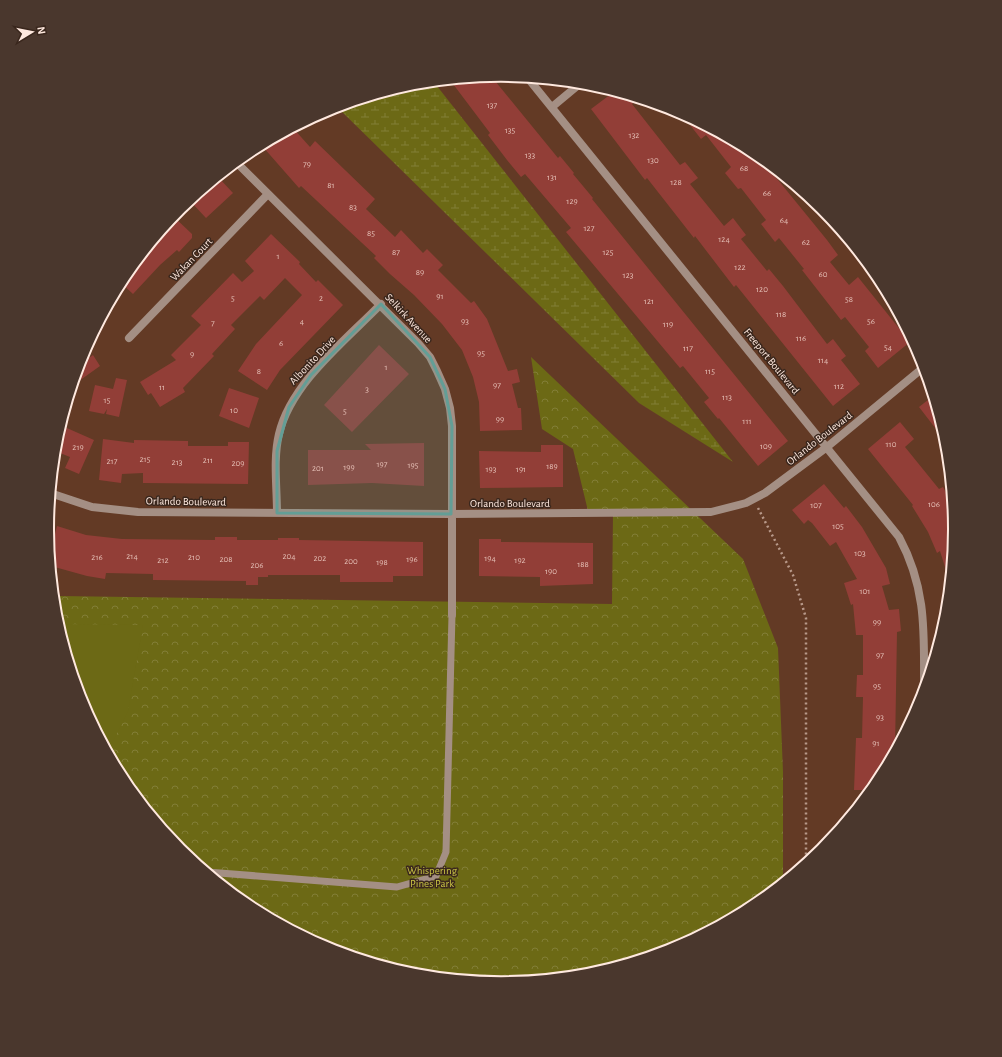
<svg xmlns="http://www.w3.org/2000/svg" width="1002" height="1057" font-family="'Alegreya Sans',sans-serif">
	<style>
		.forest { fill: url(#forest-crowns) }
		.wetland { fill: url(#wetland-marsh) }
		.garden { fill: #6c6915 }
		.building { fill: #923e37 }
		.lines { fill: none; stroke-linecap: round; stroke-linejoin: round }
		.path { stroke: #b8998a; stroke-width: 2.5; stroke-dasharray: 2 3; stroke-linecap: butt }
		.service { stroke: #a48f84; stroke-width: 7 }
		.minor { stroke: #a48f84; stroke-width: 8 }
		.marked { fill: #639e96; fill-opacity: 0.2; stroke: #639e96; stroke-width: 3; stroke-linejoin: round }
		.labels { text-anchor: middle; stroke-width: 3; stroke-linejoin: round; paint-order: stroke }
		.number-label { font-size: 9px; fill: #e4beb5 }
		.street-label { font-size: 11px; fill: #ffe9df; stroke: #3a271d }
		.park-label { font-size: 11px; fill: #c9c445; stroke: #3a271d }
		.rim { fill: none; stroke: #ffe9df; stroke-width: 2 }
	</style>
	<defs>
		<pattern id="forest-crowns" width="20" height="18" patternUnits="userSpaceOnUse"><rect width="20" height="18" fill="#6c6915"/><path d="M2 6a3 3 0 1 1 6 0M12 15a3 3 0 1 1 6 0" fill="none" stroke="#827e37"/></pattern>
		<pattern id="wetland-marsh" width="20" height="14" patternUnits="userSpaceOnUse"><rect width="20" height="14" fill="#6c6915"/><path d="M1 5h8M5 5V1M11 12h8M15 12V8" fill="none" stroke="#827e37"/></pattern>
	</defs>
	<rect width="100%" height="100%" fill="#633a25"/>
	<path class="forest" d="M531 357 743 559 778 648 783 772V882L753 906 675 948 589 974 501 982 412 974 327 948 249 906 180 849 123 781 81 702 56 617 53 594 58 596 612 604 613 514 589 515 573 449 542 429Z"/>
	<path class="wetland" d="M433 81 733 462 639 403 336 106 413 83Z"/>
	<path class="garden" d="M58 624 143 625 128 711 108 751 81 702Z"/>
	<path class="building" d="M491 76 558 158 560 156 574 173 573 174 593 198 592 199 788 441 758 466 719 418 718 419 704 402 709 398 683 366 680 368 566 232 571 228 525 174 521 177 507 160 488 135 490 133 450 80Z
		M615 91 640 98 632 104 680 165 685 162 698 178 690 184 724 226 733 218 746 235 741 239 767 271 769 269 783 286 827 344 833 339 846 356 841 360 860 384 833 406 736 285 734 287 695 236 694 238 647 178 645 180 591 109Z
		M680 112 757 154 827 240 838 255 830 262 849 285 858 277 910 342 878 368 865 351 869 347 845 317 841 320 802 270 804 269 779 238 775 242 761 224 766 220 741 188 738 189 725 173 731 167 706 135 701 139Z
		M293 128 310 147 315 141 375 199 366 209 395 237 401 230 423 253 427 249 443 265 438 270 471 303 474 301 487 319 508 371 517 369 520 382 512 384 518 408H521L522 430 480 431 479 402 473 377 462 350 442 324 414 295 390 274 374 258 376 256 347 229 301 186 299 188 263 147 272 138Z
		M218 177 233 193 206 218 191 202Z
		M173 216 192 234V238L179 252 177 250 160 265 133 294 120 282Z
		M271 234 300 262 299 264 316 282 318 280 343 305 280 370 267 390 238 371 256 344 302 295 285 278 264 300 260 296 231 325 235 329 212 354 214 356 183 388 185 392 160 407 151 393 148 395 140 382 176 360 171 355 201 325 191 316 233 273 242 282 254 271 245 261Z
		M379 345 409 374 352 432 324 405Z
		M93 355 100 366 72 386 78 366Z
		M116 378 127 380 119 417 106 414 107 409 104 414 89 411 95 385 113 389Z
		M229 388 259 398 249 428 219 416Z
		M933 396 946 440V442L919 407Z
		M900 422 914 439 905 447 939 489 943 487 952 503 955 529 950 583 940 551 937 553 928 532 912 506 913 505 868 449Z
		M60 425 94 440 79 474 65 468 70 457 55 451Z
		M103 439 134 443V440L188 441V446H228V442H249L248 484 143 483V473L122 474 121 483 99 480Z
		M424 443V486L372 483 308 485V450H371L365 444Z
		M541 445H563V487L480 488 479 451 541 452Z
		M824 484 844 508 846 506 862 527 886 568 890 584 882 586 889 610 899 609 901 631 897 632 895 749 878 781 870 790H854L856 738H862L863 697H856L857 675H863V635H856L853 604 851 605 844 583 857 579 836 542 830 546 812 523 808 520 804 524 792 510Z
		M57 526 86 535 122 539 215 540V537H237V540H278V538H299V540L423 542V576H393V582H340V575H268V577H258V585H246V581L153 580V574L106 573 105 579 87 576 51 566 50 554Z
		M479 539H501V542L593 543V584L540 586V577L479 576Z"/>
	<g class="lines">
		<path class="path" d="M758 508 793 575 806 618V863"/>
		<path class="service" d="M207 872 397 887 436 876 446 852 452 615"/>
		<path class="minor" d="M527 77 899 537C927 589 924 633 924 690
			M552 107 582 82
			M236 162 418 343 430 357 437 371 445 389 450 408 452 426V615
			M129 338 268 194
			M50 493 92 507 138 512 451 514 711 512 746 503 765 493 827 447 924 367
			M277 513C277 487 273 459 279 434 291 383 345 341 381 304"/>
	</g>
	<path class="marked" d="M381 304 430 357 445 389 452 426 451 514 277 513V451L289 407 311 375Z"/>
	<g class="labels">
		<g class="number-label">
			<text x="492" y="108">137</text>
			<text x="510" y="133">135</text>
			<text x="634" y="138">132</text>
			<text x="530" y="158">133</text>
			<text x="653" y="163">130</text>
			<text x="307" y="167">79</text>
			<text x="744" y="171">68</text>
			<text x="552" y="180">131</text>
			<text x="676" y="185">128</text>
			<text x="331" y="188">81</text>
			<text x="767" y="196">66</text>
			<text x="572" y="204">129</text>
			<text x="353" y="210">83</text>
			<text x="784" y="223">64</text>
			<text x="589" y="231">127</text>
			<text x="371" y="236">85</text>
			<text x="724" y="242">124</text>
			<text x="806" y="245">62</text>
			<text x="396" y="255">87</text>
			<text x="608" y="255">125</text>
			<text x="278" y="259">1</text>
			<text x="740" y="270">122</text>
			<text x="420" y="275">89</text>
			<text x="823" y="277">60</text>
			<text x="628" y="278">123</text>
			<text x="762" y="292">120</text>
			<text x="440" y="299">91</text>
			<text x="233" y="301">5</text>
			<text x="321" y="301">2</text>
			<text x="849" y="302">58</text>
			<text x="649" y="304">121</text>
			<text x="781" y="317">118</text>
			<text x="302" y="324">4</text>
			<text x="465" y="324">93</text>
			<text x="871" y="324">56</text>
			<text x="213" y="326">7</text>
			<text x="668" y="327">119</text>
			<text x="801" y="341">116</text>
			<text x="281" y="346">6</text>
			<text x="888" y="350">54</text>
			<text x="688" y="351">117</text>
			<text x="481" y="356">95</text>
			<text x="192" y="357">9</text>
			<text x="823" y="363">114</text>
			<text x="386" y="370">1</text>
			<text x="259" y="374">8</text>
			<text x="710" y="374">115</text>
			<text x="497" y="388">97</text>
			<text x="839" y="389">112</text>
			<text x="162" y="390">11</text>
			<text x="367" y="392">3</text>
			<text x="727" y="400">113</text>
			<text x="107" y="403">15</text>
			<text x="234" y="413">10</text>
			<text x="345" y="414">5</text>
			<text x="500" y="422">99</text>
			<text x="747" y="424">111</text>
			<text x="891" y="447">110</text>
			<text x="766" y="449">109</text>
			<text x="78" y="450">219</text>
			<text x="145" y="462">215</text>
			<text x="208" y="463">211</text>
			<text x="112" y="464">217</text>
			<text x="177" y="465">213</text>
			<text x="238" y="466">209</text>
			<text x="382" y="467">197</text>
			<text x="413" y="468">195</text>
			<text x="552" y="469">189</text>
			<text x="349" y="470">199</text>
			<text x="318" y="471">201</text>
			<text x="491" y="472">193</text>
			<text x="521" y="472">191</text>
			<text x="934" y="507">106</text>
			<text x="816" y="508">107</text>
			<text x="838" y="529">105</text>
			<text x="860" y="556">103</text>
			<text x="132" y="559">214</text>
			<text x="289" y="559">204</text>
			<text x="97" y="560">216</text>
			<text x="194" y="560">210</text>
			<text x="320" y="561">202</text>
			<text x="490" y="561">194</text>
			<text x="226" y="562">208</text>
			<text x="412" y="562">196</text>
			<text x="163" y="563">212</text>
			<text x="520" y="563">192</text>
			<text x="351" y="564">200</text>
			<text x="382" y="565">198</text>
			<text x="583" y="567">188</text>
			<text x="257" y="568">206</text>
			<text x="551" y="574">190</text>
			<text x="865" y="594">101</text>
			<text x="877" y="625">99</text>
			<text x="880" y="658">97</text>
			<text x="877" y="689">95</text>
			<text x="880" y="720">93</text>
			<text x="876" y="746">91</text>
		</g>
		<g class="street-label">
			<text transform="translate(191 259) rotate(-46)" y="4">Wakan Court</text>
			<text transform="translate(409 318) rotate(47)" y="4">Selkirk Avenue</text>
			<text transform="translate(312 360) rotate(-47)" y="4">Albonito Drive</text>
			<text transform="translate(772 361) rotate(51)" y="4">Freeport Boulevard</text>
			<text transform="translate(819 438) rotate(-38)" y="4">Orlando Boulevard</text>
			<text transform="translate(186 501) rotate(1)" y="4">Orlando Boulevard</text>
			<text x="510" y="507">Orlando Boulevard</text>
		</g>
		<g class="park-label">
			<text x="432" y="874">Whispering<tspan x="432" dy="13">Pines Park</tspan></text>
		</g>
	</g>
	<path d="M0 0H1002V1057H0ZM54 529a447 447 0 1 1 894 0a447 447 0 1 1-894 0Z" fill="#4a372d" fill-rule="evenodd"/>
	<path class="rim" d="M54 529a447 447 0 1 1 894 0a447 447 0 1 1-894 0Z"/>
	<g transform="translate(32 32) rotate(80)" stroke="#3a271d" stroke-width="3" paint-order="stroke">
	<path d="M0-3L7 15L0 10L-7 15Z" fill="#ffe9df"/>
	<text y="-6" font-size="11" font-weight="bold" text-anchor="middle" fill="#ffe9df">N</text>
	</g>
</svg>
